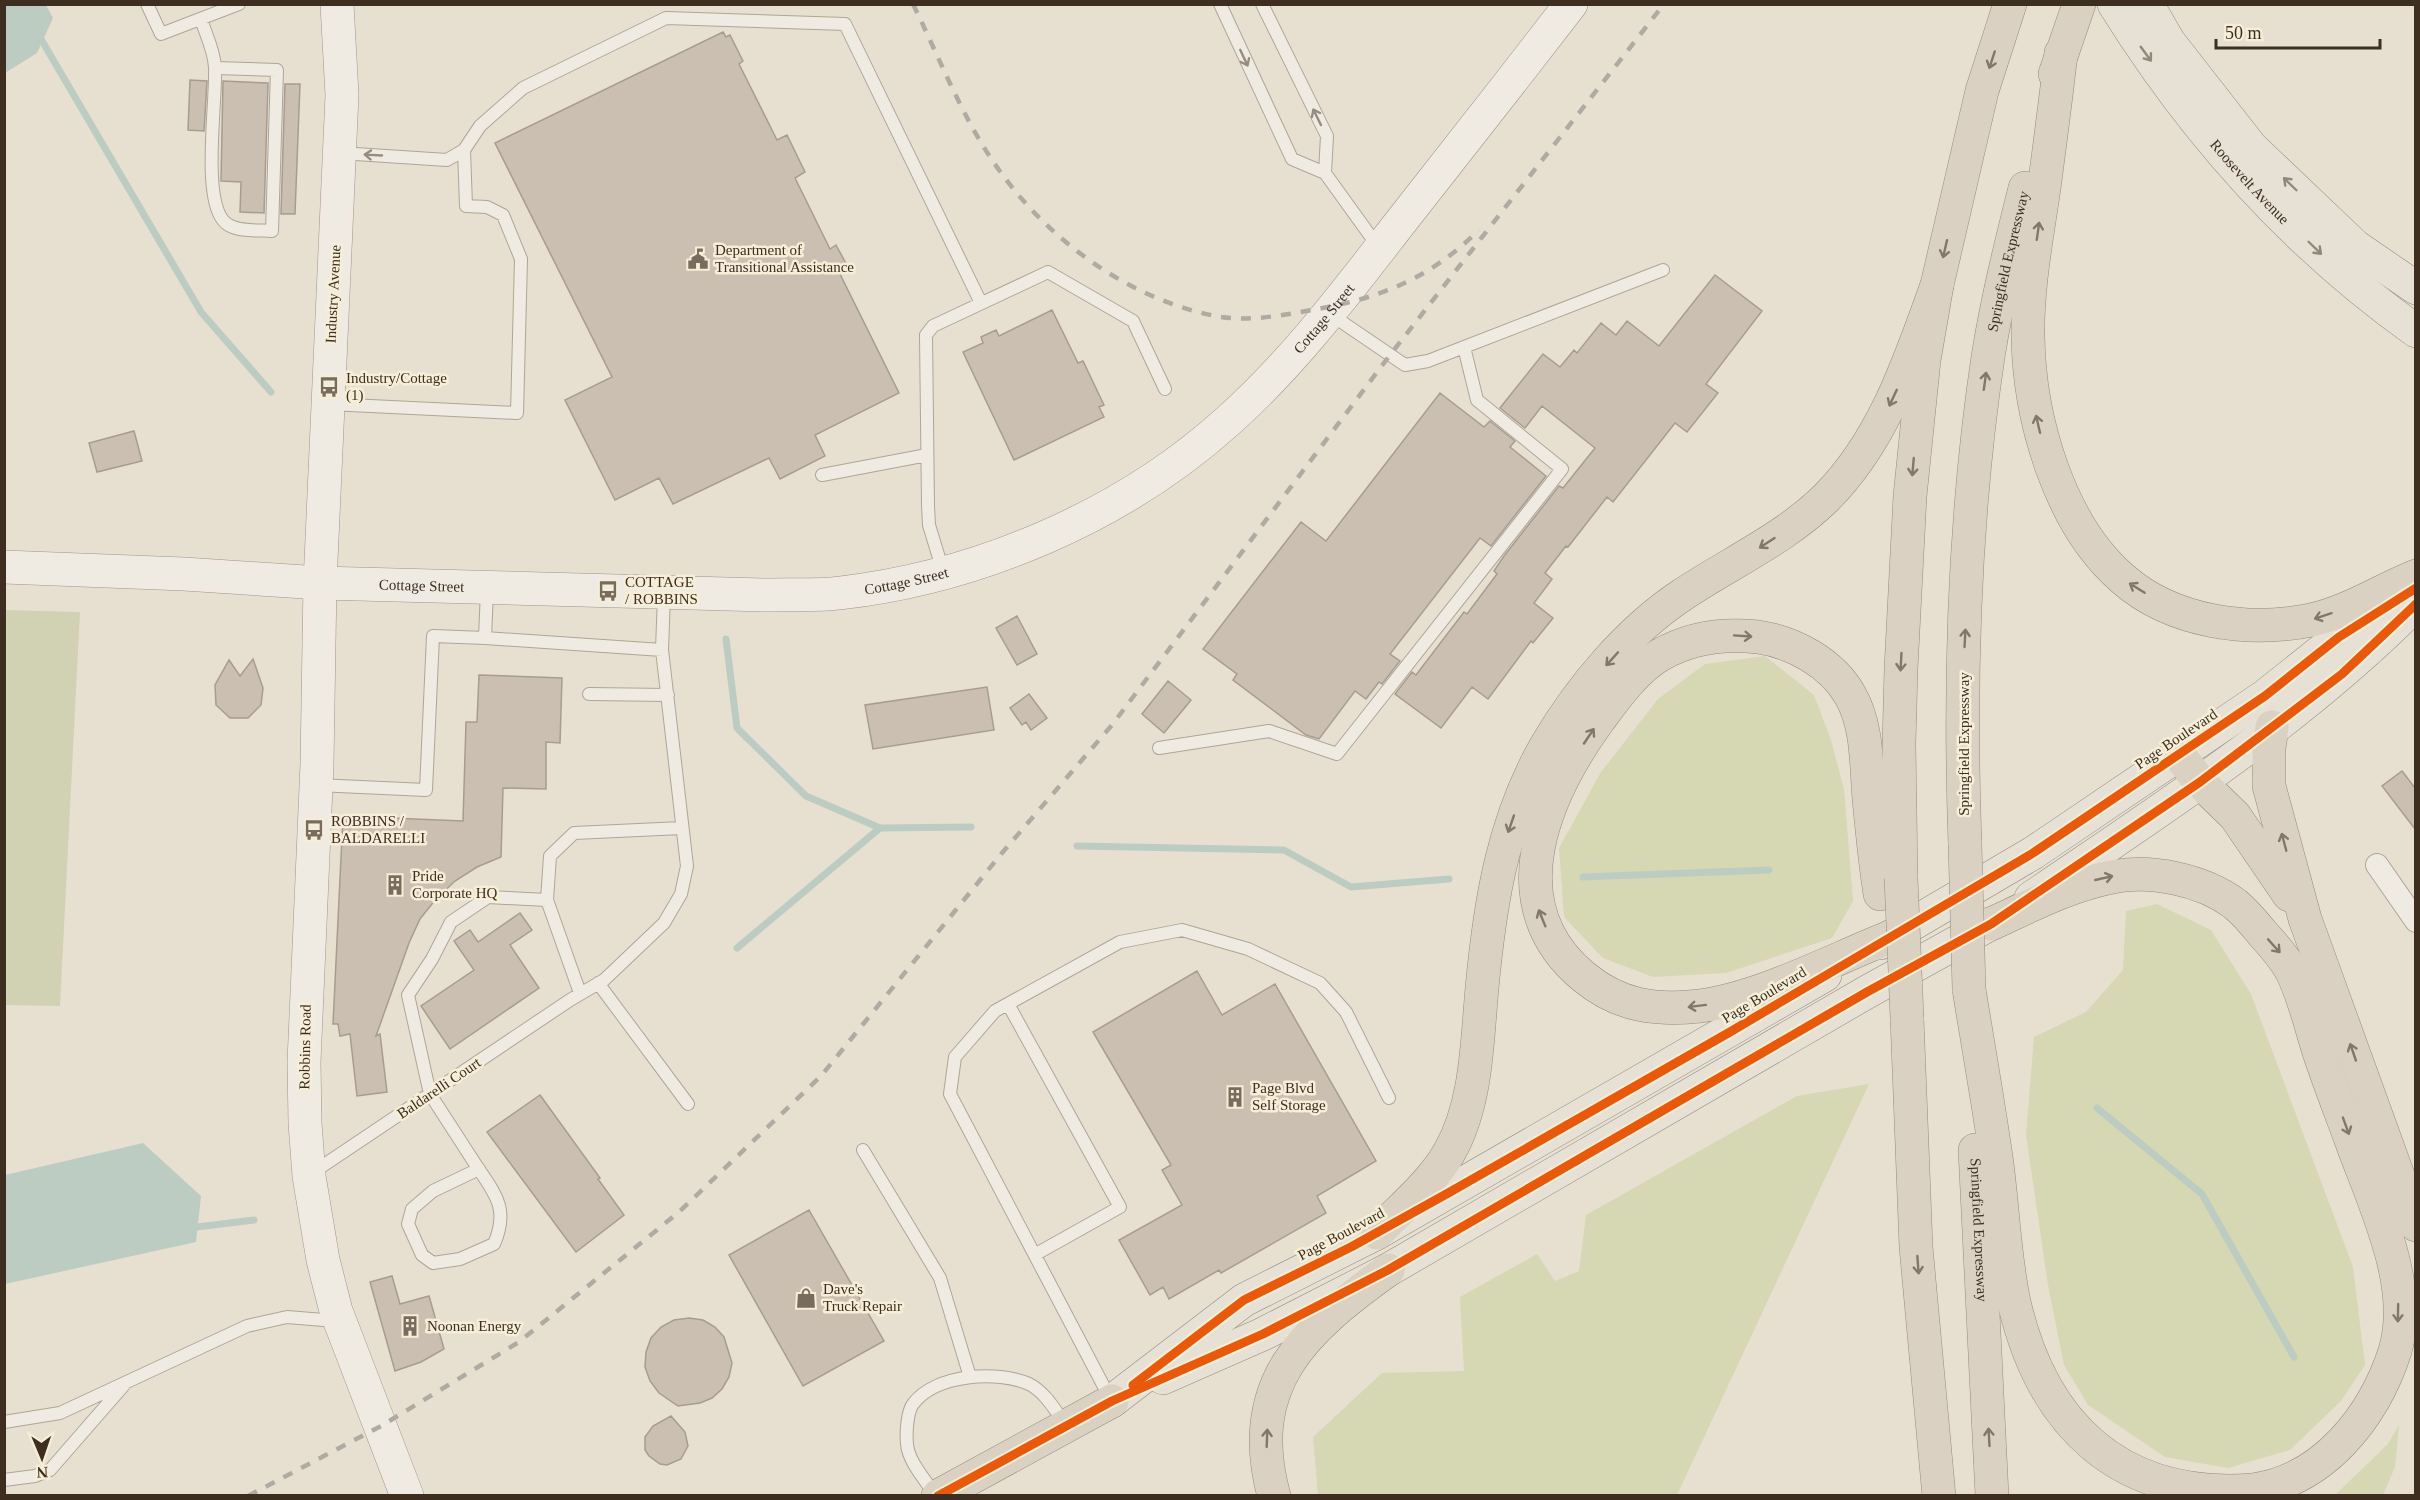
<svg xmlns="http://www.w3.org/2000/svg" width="2420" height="1500" font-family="'Times New Roman',serif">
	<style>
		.green { fill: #d6d7b3 }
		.cemetery { fill: #d1d1b3 }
		.water { fill: #bcccc2 }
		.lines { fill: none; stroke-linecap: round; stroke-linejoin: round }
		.stream { stroke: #bcccc2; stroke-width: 7 }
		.building { fill: #cbbfb2; stroke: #a89c90; stroke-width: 1.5 }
		.lane-casing { stroke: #ada599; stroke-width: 14 }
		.street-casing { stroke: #ada599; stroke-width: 24 }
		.secondary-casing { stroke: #9c958a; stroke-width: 34 }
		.primary-casing { stroke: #928b80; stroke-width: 34 }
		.highway-casing { stroke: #928b80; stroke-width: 34 }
		.lane { stroke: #efebe3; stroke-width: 12 }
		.street { stroke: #efebe3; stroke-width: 22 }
		.secondary { stroke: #efebe3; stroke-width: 33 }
		.primary { stroke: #e6e1d4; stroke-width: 33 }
		.highway { stroke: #dad1c2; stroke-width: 33 }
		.rail { stroke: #afaaa2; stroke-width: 4.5; stroke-dasharray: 10 10; stroke-linecap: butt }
		.highway-bridge-casing { stroke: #928b80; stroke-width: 34; stroke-linecap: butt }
		.highway-bridge { stroke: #dad1c2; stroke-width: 33 }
		.cycleway-casing { stroke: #f7eed8; stroke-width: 13 }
		.cycleway { stroke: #e8590c; stroke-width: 9 }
		.oneway { stroke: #92887a }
		.oneway2 { stroke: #968c82 }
		.oneway3 { stroke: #847769 }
		.labels { text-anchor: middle; stroke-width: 5; stroke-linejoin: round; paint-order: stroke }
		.street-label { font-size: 15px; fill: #3d2e20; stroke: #f7eed8 }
		.poi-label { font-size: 15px; fill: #3d2e20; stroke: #f7eed8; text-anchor: start }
	</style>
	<rect width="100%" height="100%" fill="#e7e0d1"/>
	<path class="green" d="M1765 656 1814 695 1831 740 1844 789 1853 901 1832 938 1726 973 1653 977 1603 958 1564 917 1559 848 1601 772 1658 699 1705 664Z
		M2157 904 2211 930 2251 994 2353 1267 2365 1365 2341 1401 2290 1450 2228 1468 2165 1457 2088 1405 2064 1365 2048 1285 2026 1135 2034 1037 2086 1012 2123 970 2126 911Z
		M1869 1084 1677 1495H1318L1313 1437 1382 1373 1464 1371 1460 1297 1537 1254 1555 1281 1579 1271 1586 1215 1797 1096Z
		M2399 1425 2395 1467 2383 1495H2335L2388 1444Z"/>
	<path class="cemetery" d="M5 610 80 612 60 1006 5 1005Z"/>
	<path class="water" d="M5 4 46 5 53 18 37 53 5 73Z
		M143 1143 201 1196 196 1242 5 1284V1175Z"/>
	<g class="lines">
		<path class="stream" d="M38 34 201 312 271 392
			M726 639 737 728 806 796 880 828 971 827
			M1077 846 1284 850 1351 887 1449 879
			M1583 877 1769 870
			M737 948 880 828
			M2097 1108 2202 1194 2294 1357
			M189 1228 254 1220"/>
	</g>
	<path class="building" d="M723 32 726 37 730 35 743 61 739 64 777 140 787 135 805 172 795 178 830 249 836 245 849 269 840 274 899 393 815 435 825 456 780 479 769 458 673 504 659 478 615 500 565 400 612 377 495 143Z
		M190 80 207 81 204 131 188 130Z
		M223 81 268 83 264 213 240 212 241 182 221 181Z
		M285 84H300L295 214H281Z
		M1715 275 1762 311 1706 384 1718 393 1687 432 1675 423 1613 502 1607 497 1568 547 1566 546 1545 573 1552 579 1534 603 1553 618 1533 643 1531 641 1488 699 1472 687 1441 728 1395 694 1412 672 1416 675 1464 612 1467 614 1497 574 1494 571 1504 556 1559 486 1563 488 1595 448 1542 406 1525 428 1500 408 1543 354 1560 367 1574 350 1577 353 1601 323 1616 335 1627 321 1659 346Z
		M1052 310 1078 363 1083 361 1104 405 1099 407 1104 417 1014 460 963 352 983 343 981 337 996 330 999 336Z
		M1440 393 1484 427 1490 421 1515 441 1510 447 1546 476 1491 546 1480 538 1390 654 1400 661 1382 684 1379 682 1366 699 1355 691 1319 739 1306 735 1233 680 1237 674 1203 649 1301 522 1326 541Z
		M134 431 142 461 97 472 89 443Z
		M1017 616 1037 654 1017 665 996 628Z
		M253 659 263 688 261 705 248 718H230L216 705 215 685 229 660 240 676Z
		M479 675 562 678 560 743 546 742V789L503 788 501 857 477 867 455 881 436 899 420 919 409 943 376 1036 380 1034 387 1092 357 1096 350 1034 340 1036 338 1024H333L343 816 463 821 466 722H477Z
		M1168 681 1191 700 1164 733 1142 714Z
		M987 687 994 730 873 749 865 705Z
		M1029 694 1047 718 1031 730 1026 722 1022 725 1010 708Z
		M2402 771 2415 788V829L2382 786Z
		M520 913 532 930 510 945 539 988 450 1049 421 1006 474 970 454 941 470 930 478 942Z
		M1197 971 1222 1015 1275 984 1376 1161 1317 1196 1326 1213 1221 1273 1219 1270 1169 1299 1163 1287 1150 1295 1119 1240 1182 1205 1162 1170 1171 1165 1093 1032Z
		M540 1095 600 1178 598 1179 624 1215 576 1252 487 1132Z
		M809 1210 884 1341 803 1386 729 1255Z
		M392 1276 400 1304 429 1296 444 1349 421 1362 395 1371 370 1282Z
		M689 1318 703 1320 715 1327 724 1337 732 1363 729 1377 722 1389 712 1398 700 1403 678 1406 659 1393 650 1381 645 1367 646 1352 651 1338 661 1327 674 1320Z
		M671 1416 685 1432 688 1446 681 1459 667 1465 660 1464 649 1456 645 1450V1437L653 1426Z"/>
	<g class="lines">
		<g class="lane-casing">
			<path id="lane" d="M147 4 161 34 239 4
				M1220 4 1292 159 1325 173 1379 248
				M1262 4 1327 136 1325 173
				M201 19C206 35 214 50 215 67 217 100 200 205 227 224 238 232 259 230 272 231L277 70 215 68
				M340 153 447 160 464 150 480 126 523 88 666 18 845 24 981 303
				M1330 314 1405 365 1428 361 1663 270
				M329 404 517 413 521 259 503 215 487 207 466 206 464 150
				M822 475 927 455
				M943 571 929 525 928 505 926 335 933 326 1048 272 1133 321 1165 389
				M487 590 485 638 662 650
				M589 694 668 695
				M1159 748 1269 731 1337 754 1562 469 1477 400 1464 347
				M317 785 426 790 433 636 485 638
				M598 983 688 1104
				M580 993 547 900 550 856 574 833 682 828
				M1008 1004 1120 1207 1036 1254
				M863 1150 940 1278 970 1377
				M479 1169 433 1191 412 1209 408 1224 422 1255 433 1263 460 1259 494 1244C510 1207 494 1193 474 1162L430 1094 408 995 432 959 451 922 488 897 547 900
				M312 1173 570 1000 604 980 664 923 681 894 687 866 662 650 664 594
				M1111 1400 950 1094 955 1057 995 1011 1120 942 1182 930 1248 949 1320 983 1346 1012 1389 1098
				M4 1422 60 1413 247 1326 287 1317 336 1321
				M4 1480 35 1476 50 1470 124 1385
				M936 1496C926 1481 908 1461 907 1444 906 1433 907 1412 913 1404 935 1374 998 1370 1029 1384 1045 1392 1055 1410 1065 1424"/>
		</g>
		<g class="street-casing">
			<path id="street" d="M2377 865 2416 921"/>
		</g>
		<g class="secondary-casing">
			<g id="secondary">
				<path d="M337 4 342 95 320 583 317 764 304 1062 305 1123 309 1176 323 1260 336 1311 407 1496"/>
				<path id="s1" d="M4 567 184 574 320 583 766 595C791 594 816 596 840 593 979 577 1123 516 1228 421 1292 364 1344 295 1396 228 1455 153 1513 79 1571 4"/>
			</g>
		</g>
		<g class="primary-casing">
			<g id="primary">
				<path id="s2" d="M2114 4C2193 131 2294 244 2416 331"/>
				<path d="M2147 4 2169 42 2251 147 2355 246 2416 288"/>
				<path d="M2031 898C2163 808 2301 720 2414 606"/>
				<path d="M1880 943 2033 853 2265 696 2339 637 2416 588"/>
				<path d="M1163 1378 1263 1334 1388 1270 1867 992 1990 924"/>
				<path d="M1112 1401 1244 1300 1377 1233 1825 975"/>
			</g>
		</g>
		<g class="highway-casing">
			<g id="highway">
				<path d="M2061 53C2056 98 2050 143 2044 188 2037 237 2027 287 2028 336 2029 418 2059 524 2123 579 2172 622 2248 633 2311 620 2348 612 2381 590 2416 576"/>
				<path d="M2055 74 2079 4"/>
				<path d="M2272 727 2269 748V786L2305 919 2416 1225"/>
				<path d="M2179 755 2200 782 2235 816 2289 895"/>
				<path id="s3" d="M1965 844C1959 682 1964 517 1988 357 1997 300 2011 244 2025 188"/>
				<path d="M1901 878 1899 744 1901 669 1910 496 1924 360 1937 285 1982 91 2010 4"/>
				<path d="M1880 894C1875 862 1872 831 1869 799 1866 764 1868 726 1850 695 1832 663 1793 642 1758 637 1723 633 1691 637 1660 655 1635 670 1616 697 1599 720 1544 796 1496 905 1584 977 1619 1006 1656 1011 1700 1006 1761 998 1832 960 1890 937"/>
				<path d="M1969 989C1978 1045 1988 1101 1996 1157 2003 1205 2004 1255 2014 1302 2042 1424 2119 1500 2252 1490 2324 1481 2374 1416 2395 1351 2415 1284 2373 1202 2351 1140 2340 1110 2328 1080 2318 1049 2310 1023 2304 997 2292 972 2284 957 2274 946 2263 934 2254 923 2246 913 2235 904 2203 880 2151 869 2112 877 2070 885 2030 906 1991 924"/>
				<path d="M1907 1018 1916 1247 1939 1496"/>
				<path id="s4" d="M1975 1150 1992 1496"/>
				<path d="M1377 1233C1401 1208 1433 1182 1450 1151 1477 1103 1477 1041 1482 988 1490 902 1503 820 1547 744 1580 688 1628 631 1682 595 1730 563 1784 539 1826 498 1884 440 1910 360 1937 285"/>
				<path d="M938 1496 1112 1401"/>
				<path d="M1274 1496C1243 1383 1305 1330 1388 1270"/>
			</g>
		</g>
		<use href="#lane" class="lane"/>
		<use href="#street" class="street"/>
		<use href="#secondary" class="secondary"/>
		<use href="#primary" class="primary"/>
		<use href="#highway" class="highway"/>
		<path class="rail" d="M913 4C940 59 963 120 999 170 1050 242 1133 302 1221 317 1248 321 1280 316 1306 311 1378 299 1427 281 1479 230
			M248 1496 381 1426 519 1342 679 1212 821 1076 1002 853 1112 725 1390 355 1664 4"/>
		<g class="highway-bridge-casing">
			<path id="highway-bridge" d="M1965 844 1969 989
				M1901 878 1907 1018"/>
		</g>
		<use href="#highway-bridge" class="highway-bridge"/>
		<g class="cycleway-casing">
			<path id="cycleway" d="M1133 1385 1244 1300 1351 1247 1450 1192 1730 1032 2033 853 2265 696 2339 637 2416 588
				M938 1496 1112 1401 1263 1334 1388 1270 1867 992 1991 924 2200 782 2342 674 2416 604"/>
		</g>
		<use href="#cycleway" class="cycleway"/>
	</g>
	<defs><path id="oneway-shaft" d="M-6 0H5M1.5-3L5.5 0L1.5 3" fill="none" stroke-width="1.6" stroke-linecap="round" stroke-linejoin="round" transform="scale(1.5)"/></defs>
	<g class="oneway">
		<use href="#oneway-shaft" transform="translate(2146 54) rotate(54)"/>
		<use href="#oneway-shaft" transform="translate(2290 184) rotate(-136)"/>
		<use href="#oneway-shaft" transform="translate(2315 248) rotate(44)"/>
	</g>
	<g class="oneway2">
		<use href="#oneway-shaft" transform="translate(1244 58) rotate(65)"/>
		<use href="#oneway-shaft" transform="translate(1317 117) rotate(-116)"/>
		<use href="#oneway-shaft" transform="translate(373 155) rotate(-177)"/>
	</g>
	<g class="oneway3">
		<use href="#oneway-shaft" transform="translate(1992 60) rotate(108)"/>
		<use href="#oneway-shaft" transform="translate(2038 231) rotate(-82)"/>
		<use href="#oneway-shaft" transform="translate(1945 249) rotate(103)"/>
		<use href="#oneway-shaft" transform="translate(1985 381) rotate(-82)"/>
		<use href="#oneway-shaft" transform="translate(1893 398) rotate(115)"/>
		<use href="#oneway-shaft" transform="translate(2038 424) rotate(-103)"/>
		<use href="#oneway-shaft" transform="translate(1913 467) rotate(95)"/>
		<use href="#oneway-shaft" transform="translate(1767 543) rotate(147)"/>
		<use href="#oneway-shaft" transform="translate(2137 588) rotate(-148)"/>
		<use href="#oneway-shaft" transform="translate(2323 616) rotate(162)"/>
		<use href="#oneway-shaft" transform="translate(1743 636) rotate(4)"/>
		<use href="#oneway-shaft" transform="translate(1965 638) rotate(-87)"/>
		<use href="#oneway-shaft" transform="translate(1612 659) rotate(132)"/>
		<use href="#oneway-shaft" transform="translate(1901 662) rotate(93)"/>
		<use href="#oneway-shaft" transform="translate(1589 736) rotate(-56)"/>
		<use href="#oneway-shaft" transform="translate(1511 824) rotate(109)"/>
		<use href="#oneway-shaft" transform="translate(2284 842) rotate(-105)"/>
		<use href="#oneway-shaft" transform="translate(2104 878) rotate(-13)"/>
		<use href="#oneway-shaft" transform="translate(1542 918) rotate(-112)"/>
		<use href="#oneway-shaft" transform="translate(2274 946) rotate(48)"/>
		<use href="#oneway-shaft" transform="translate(1697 1006) rotate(173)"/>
		<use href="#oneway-shaft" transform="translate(2353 1052) rotate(-109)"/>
		<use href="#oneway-shaft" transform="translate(2346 1126) rotate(70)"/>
		<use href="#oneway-shaft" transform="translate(1918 1265) rotate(86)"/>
		<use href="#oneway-shaft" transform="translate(2398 1313) rotate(91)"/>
		<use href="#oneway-shaft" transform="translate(1989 1437) rotate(-93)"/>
		<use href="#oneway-shaft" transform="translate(1267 1438) rotate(-88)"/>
	</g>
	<defs>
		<g id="civic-bare" transform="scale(1.62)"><path d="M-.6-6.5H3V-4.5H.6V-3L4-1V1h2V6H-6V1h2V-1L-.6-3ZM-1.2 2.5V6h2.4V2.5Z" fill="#786c5e" stroke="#f7eed8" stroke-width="2.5" paint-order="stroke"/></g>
		<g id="bus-bare" transform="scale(1.62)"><path d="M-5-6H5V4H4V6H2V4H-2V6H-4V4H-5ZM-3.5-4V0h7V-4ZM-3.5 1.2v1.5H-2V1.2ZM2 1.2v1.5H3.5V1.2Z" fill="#786c5e" stroke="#f7eed8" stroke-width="2.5" paint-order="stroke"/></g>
		<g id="building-bare" transform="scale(1.62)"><path d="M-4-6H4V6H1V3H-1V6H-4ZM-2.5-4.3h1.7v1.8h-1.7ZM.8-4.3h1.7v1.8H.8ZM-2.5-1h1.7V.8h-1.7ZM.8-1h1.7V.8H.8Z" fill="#786c5e" stroke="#f7eed8" stroke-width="2.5" paint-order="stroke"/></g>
		<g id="shop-bare" transform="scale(1.62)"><path d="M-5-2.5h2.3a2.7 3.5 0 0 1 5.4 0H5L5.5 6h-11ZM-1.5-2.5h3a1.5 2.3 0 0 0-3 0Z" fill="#786c5e" stroke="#f7eed8" stroke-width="2.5" paint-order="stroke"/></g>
	</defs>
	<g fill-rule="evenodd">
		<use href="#civic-bare" x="698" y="259"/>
		<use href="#bus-bare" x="329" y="387"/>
		<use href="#bus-bare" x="608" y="591"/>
		<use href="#bus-bare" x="314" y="830"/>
		<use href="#building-bare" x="395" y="885"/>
		<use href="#building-bare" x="1235" y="1097"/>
		<use href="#shop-bare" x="806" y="1298"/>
		<use href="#building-bare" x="410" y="1326"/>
	</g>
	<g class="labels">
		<g class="street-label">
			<text dy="5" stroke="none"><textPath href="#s2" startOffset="224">Roosevelt Avenue</textPath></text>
			<text dy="5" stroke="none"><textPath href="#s3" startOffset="586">Springfield Expressway</textPath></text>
			<text transform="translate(333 294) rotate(-87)" y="5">Industry Avenue</text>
			<text dy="5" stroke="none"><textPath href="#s1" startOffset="1408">Cottage Street</textPath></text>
			<text dy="5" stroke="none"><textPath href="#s1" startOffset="904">Cottage Street</textPath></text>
			<text dy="5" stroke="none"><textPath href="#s1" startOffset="418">Cottage Street</textPath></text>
			<text transform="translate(2176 739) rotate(-34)" y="5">Page Boulevard</text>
			<text transform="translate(1964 744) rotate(-90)" y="5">Springfield Expressway</text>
			<text transform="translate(1764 995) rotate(-31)" y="5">Page Boulevard</text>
			<text transform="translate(305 1047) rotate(-89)" y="5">Robbins Road</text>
			<text transform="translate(439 1088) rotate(-34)" y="5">Baldarelli Court</text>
			<text dy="5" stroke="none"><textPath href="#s4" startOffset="80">Springfield Expressway</textPath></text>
			<text transform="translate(1341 1234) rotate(-28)" y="5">Page Boulevard</text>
		</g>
		<g class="poi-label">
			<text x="715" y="255">Department of<tspan x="715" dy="17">Transitional Assistance</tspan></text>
			<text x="346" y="383">Industry/Cottage<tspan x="346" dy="17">(1)</tspan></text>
			<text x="625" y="587">COTTAGE<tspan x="625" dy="17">/ ROBBINS</tspan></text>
			<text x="331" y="826">ROBBINS /<tspan x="331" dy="17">BALDARELLI</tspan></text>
			<text x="412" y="881">Pride<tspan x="412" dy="17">Corporate HQ</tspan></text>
			<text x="1252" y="1093">Page Blvd<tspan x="1252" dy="17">Self Storage</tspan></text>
			<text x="823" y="1294">Dave's<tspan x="823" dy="17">Truck Repair</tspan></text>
			<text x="427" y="1331">Noonan Energy</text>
		</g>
	</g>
	<rect width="2420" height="1500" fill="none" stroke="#3d2e20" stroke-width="12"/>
	<g transform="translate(42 1458) rotate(178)" stroke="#f7eed8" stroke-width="4.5" paint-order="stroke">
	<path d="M0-4.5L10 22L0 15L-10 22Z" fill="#3d2e20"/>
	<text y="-9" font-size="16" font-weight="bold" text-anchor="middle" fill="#3d2e20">N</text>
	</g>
	<path d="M2216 39v9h164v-9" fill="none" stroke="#3d2e20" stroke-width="3"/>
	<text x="2225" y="39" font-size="18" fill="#3d2e20" stroke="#f7eed8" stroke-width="4.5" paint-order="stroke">50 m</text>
</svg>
